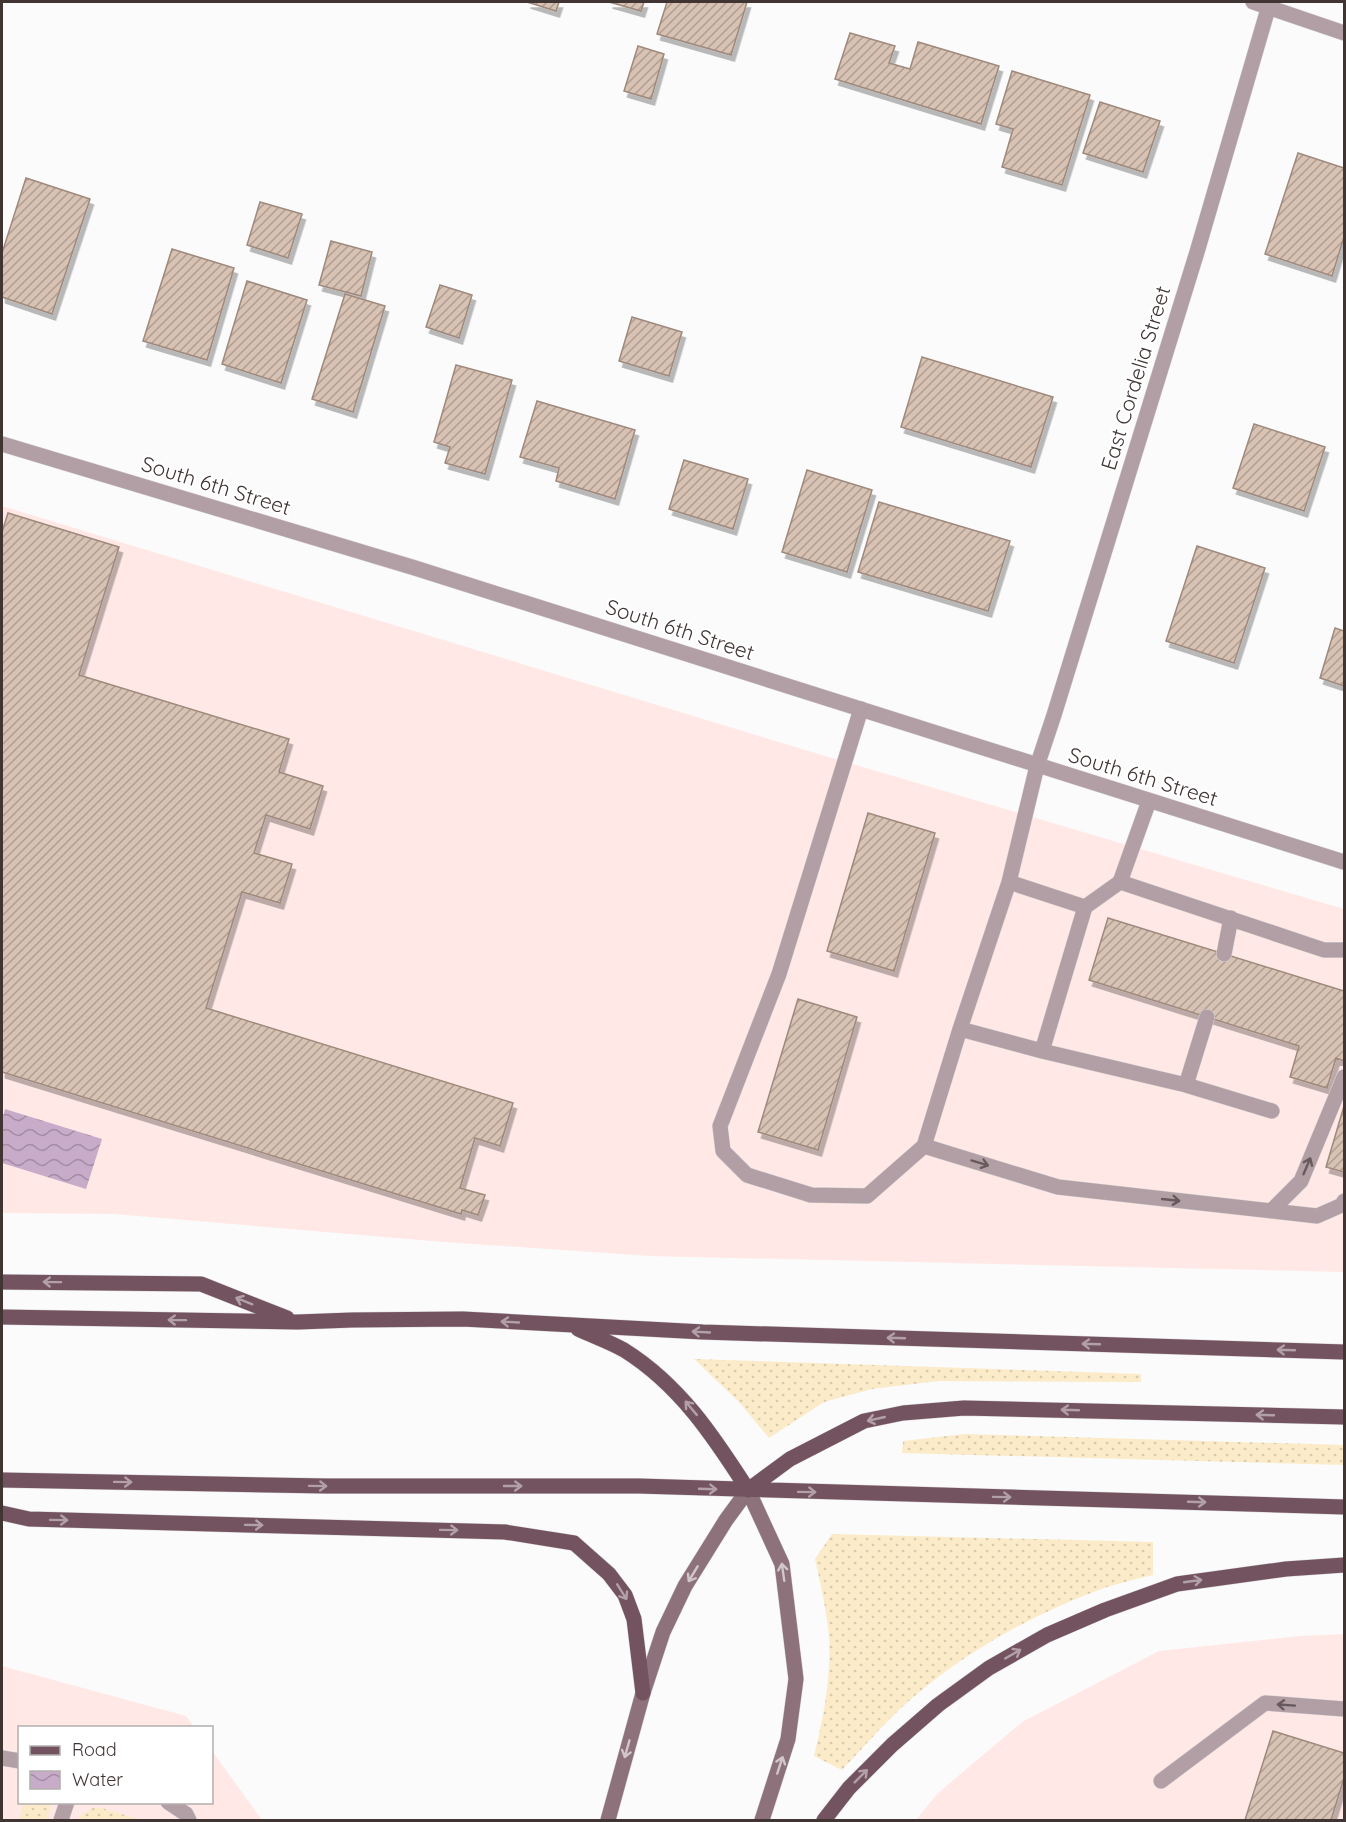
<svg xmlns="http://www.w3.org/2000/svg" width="1346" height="1822" font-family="Quicksand,sans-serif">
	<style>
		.built { fill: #ffe8e5 }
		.grass { fill: url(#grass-dots) }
		.water { fill: url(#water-waves) }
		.building { fill: url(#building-hatch); stroke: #9e897c; stroke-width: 1.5; filter: url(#shadow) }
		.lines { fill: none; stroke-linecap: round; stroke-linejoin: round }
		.service-casing { stroke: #dad7d7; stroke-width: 16 }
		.minor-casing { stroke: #dad7d7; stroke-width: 16 }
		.secondary-casing { stroke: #dad7d7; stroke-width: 16 }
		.primary-casing { stroke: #dad7d7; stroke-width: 16 }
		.service { stroke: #b19fa5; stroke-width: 15 }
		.minor { stroke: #b19fa5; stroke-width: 15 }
		.secondary { stroke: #8d727c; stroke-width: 15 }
		.primary { stroke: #735360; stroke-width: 15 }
		.oneway { stroke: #685a5c }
		.oneway2 { stroke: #b2a0a8 }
		.oneway3 { stroke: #d1c7cb }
		.labels { text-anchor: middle; stroke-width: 4.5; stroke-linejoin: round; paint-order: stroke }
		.street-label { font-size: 21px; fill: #413534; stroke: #fff }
	</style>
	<defs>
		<pattern id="grass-dots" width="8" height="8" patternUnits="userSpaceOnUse" patternTransform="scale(1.5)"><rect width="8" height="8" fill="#fbebc9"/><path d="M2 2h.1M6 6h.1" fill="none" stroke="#d8caad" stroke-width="1.8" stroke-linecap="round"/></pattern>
		<pattern id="water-waves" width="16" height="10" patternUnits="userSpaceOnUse" patternTransform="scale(1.5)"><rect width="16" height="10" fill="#c7abc9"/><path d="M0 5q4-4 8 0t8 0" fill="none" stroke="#a38ca4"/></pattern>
		<pattern id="building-hatch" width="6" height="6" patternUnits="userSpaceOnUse" patternTransform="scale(1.5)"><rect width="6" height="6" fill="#d8c2b3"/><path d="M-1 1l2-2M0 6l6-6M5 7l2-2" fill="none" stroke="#b19e92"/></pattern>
		<filter id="shadow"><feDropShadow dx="3.5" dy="6" stdDeviation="0" flood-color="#0004"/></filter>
	</defs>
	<rect width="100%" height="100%" fill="#fbfbfb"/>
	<path class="built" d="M2 506 805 750 1344 909V1272L650 1256 444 1242 114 1214 2 1213Z
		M1344 1634V1820H916L937 1794 1022 1722 1159 1651 1301 1636Z
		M2 1666 186 1716 194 1727 20 1728V1802H212V1751L262 1820H2Z"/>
	<path class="grass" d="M694 1359 1141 1374V1382L938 1381 872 1389 824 1402 769 1438 739 1402Z
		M965 1434 1344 1445V1465L902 1453 903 1441Z
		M832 1534 1153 1542V1575C1136 1579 1119 1583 1104 1588 1030 1615 956 1656 899 1710 879 1729 861 1750 842 1770L814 1756C824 1715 833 1670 828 1627 825 1604 820 1581 815 1559Z
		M24 1803H49L50 1809 47 1820H19Z
		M93 1808H102L141 1820H78L81 1815Z"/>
	<path class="water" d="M5 1109 102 1139 86 1189 2 1163V1120Z"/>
	<path class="building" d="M527 2H559L556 11Z
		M609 2H644L641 11Z
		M667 2H747L731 55 657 34Z
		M850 33 895 46 889 63 910 69 918 42 999 66 981 124 835 79Z
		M638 46 664 54 651 99 624 91Z
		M1012 71 1090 95 1062 185 1002 167 1013 129 996 124Z
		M1100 102 1160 121 1143 172 1083 153Z
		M1298 153 1344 168V237L1332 276 1265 254Z
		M26 178 90 199 52 314 2 297V253Z
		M260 202 302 214 288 258 247 245Z
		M331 241 372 252 361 296 319 285Z
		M172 249 234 268 207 360 143 341Z
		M247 281 307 300 281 383 222 364Z
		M440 285 472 295 459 338 426 327Z
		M345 294 385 306 353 412 312 399Z
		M632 317 682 332 669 376 619 361Z
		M922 357 1053 397 1031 467 901 427Z
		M456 365 512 380 485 474 445 463 450 447 434 442Z
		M537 401 635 430 615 499 556 481 559 468 520 457Z
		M1254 424 1325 447 1304 511 1233 488Z
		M684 460 748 479 733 529 669 509Z
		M807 470 872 490 847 572 782 552Z
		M879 502 1010 541 988 611 858 572Z
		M8 513 119 547 79 675 289 739 279 772 323 786 310 829 266 815 254 853 292 864 280 903 242 892 206 1008 513 1103 500 1146 475 1138 460 1188 485 1195 478 1215 462 1210 461 1214 2 1072V532Z
		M1197 546 1265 568 1234 663 1166 641Z
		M1335 628 1344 631V686L1320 678Z
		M868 813 935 833 894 971 827 951Z
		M1108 918 1344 991V1061L1336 1058 1327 1088 1290 1077 1299 1046 1089 980Z
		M798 999 857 1017 818 1150 758 1132Z
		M1344 1106V1172L1326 1167Z
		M1273 1731 1344 1753V1778L1331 1820H1245Z"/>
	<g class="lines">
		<g class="service-casing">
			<path id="service" d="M861 709 779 974 720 1126 723 1151 747 1175 811 1195 867 1196 924 1146 960 1029 1009 882 1037 766
				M1149 801 1120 882 1324 950H1344
				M1009 882 1085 907
				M1224 954 1231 918
				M960 1029 1042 1051 1186 1085 1272 1111
				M1042 1051 1085 907 1120 882
				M1186 1085 1207 1017
				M924 1146 1058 1187 1317 1216 1342 1205 1344 1201
				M1271 1211 1301 1181 1344 1077
				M2 1758 20 1761
				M1161 1781 1265 1703 1344 1709
				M168 1802 186 1814 189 1820
				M61 1820 67 1802"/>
		</g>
		<g class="minor-casing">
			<path id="minor" d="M1253 2 1344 33
				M2 444 415 568 1344 862
				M1037 766 1054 715 1197 252 1270 2"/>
		</g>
		<g class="secondary-casing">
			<path id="secondary" d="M608 1820 643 1693 663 1632 685 1586 726 1520 748 1490 782 1564 796 1679 788 1739 762 1820"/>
		</g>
		<g class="primary-casing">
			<path id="primary" d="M2 1282 201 1284 287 1318
				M2 1317 298 1322 352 1320 463 1319 703 1332 1344 1352
				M578 1329C593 1336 610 1342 624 1350 680 1385 714 1437 748 1490
				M2 1480 326 1486H639L1344 1507
				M748 1490 790 1459 864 1421 903 1413 964 1408 1344 1417
				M2 1513 29 1519 505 1532 574 1543 609 1574 625 1595 634 1619 643 1693
				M824 1820 849 1788 892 1745 938 1705 989 1668 1047 1635 1105 1610 1177 1584 1286 1569 1344 1565"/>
		</g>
		<use href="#service" class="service"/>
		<use href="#minor" class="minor"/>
		<use href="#secondary" class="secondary"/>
		<use href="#primary" class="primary"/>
	</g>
	<defs><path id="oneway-shaft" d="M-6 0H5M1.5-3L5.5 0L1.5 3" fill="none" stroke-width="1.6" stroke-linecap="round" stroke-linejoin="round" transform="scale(1.5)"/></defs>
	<g class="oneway">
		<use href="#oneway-shaft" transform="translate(980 1163) rotate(17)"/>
		<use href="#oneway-shaft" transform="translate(1307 1166) rotate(-67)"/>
		<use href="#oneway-shaft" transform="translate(1171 1200) rotate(6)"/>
		<use href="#oneway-shaft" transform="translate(1286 1705) rotate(-176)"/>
	</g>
	<g class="oneway2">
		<use href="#oneway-shaft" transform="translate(52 1282) rotate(-179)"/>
		<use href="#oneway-shaft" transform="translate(244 1301) rotate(-158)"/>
		<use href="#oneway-shaft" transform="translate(177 1320) rotate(-179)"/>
		<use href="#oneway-shaft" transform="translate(510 1322) rotate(-177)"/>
		<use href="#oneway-shaft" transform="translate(701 1332) rotate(-177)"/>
		<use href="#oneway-shaft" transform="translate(896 1338) rotate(-178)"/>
		<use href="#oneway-shaft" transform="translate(1091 1344) rotate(-178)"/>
		<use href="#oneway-shaft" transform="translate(1286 1350) rotate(-178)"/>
		<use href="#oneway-shaft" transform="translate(691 1408) rotate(-130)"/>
		<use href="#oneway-shaft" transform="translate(1070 1410) rotate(-178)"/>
		<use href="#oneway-shaft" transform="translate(1265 1415) rotate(-178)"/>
		<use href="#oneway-shaft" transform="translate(876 1419) rotate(167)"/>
		<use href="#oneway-shaft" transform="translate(123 1482) rotate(1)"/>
		<use href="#oneway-shaft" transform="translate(318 1486) rotate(1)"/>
		<use href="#oneway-shaft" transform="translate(513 1486)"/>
		<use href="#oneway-shaft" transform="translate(708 1489) rotate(2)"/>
		<use href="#oneway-shaft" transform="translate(807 1492) rotate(1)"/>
		<use href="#oneway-shaft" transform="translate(1002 1497) rotate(1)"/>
		<use href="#oneway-shaft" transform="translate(1197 1502) rotate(2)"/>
		<use href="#oneway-shaft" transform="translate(59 1520) rotate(1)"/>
		<use href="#oneway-shaft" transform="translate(254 1525) rotate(1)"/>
		<use href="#oneway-shaft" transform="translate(449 1530) rotate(1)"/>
		<use href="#oneway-shaft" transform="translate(1193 1581) rotate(-8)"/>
		<use href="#oneway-shaft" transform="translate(622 1592) rotate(58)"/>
		<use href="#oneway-shaft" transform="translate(1013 1654) rotate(-30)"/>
		<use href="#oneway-shaft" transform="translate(861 1776) rotate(-45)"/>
	</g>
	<g class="oneway3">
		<use href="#oneway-shaft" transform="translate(783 1572) rotate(-98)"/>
		<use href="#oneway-shaft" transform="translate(693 1574) rotate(121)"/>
		<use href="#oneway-shaft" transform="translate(627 1749) rotate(106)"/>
		<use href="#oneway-shaft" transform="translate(780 1765) rotate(-72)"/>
	</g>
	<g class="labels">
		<g class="street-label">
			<text transform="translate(1136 378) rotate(-73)" y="7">East Cordelia Street</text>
			<text transform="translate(216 486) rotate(17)" y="7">South 6th Street</text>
			<text transform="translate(680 630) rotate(18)" y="7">South 6th Street</text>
			<text transform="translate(1143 777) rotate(17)" y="7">South 6th Street</text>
		</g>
	</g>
	<rect width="1346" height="1822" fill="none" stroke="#413534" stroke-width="6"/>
	<rect x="18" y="1726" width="195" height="78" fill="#ffffff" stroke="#b3aeae" stroke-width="1.5"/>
	<rect x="30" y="1746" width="30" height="9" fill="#735360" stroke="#b3aeae" stroke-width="1.5"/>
	<text x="72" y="1756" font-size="18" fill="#413534">Road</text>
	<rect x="30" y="1771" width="30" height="18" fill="url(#water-waves)" stroke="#b3aeae" stroke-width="1.5"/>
	<text x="72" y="1786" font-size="18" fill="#413534">Water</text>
</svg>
